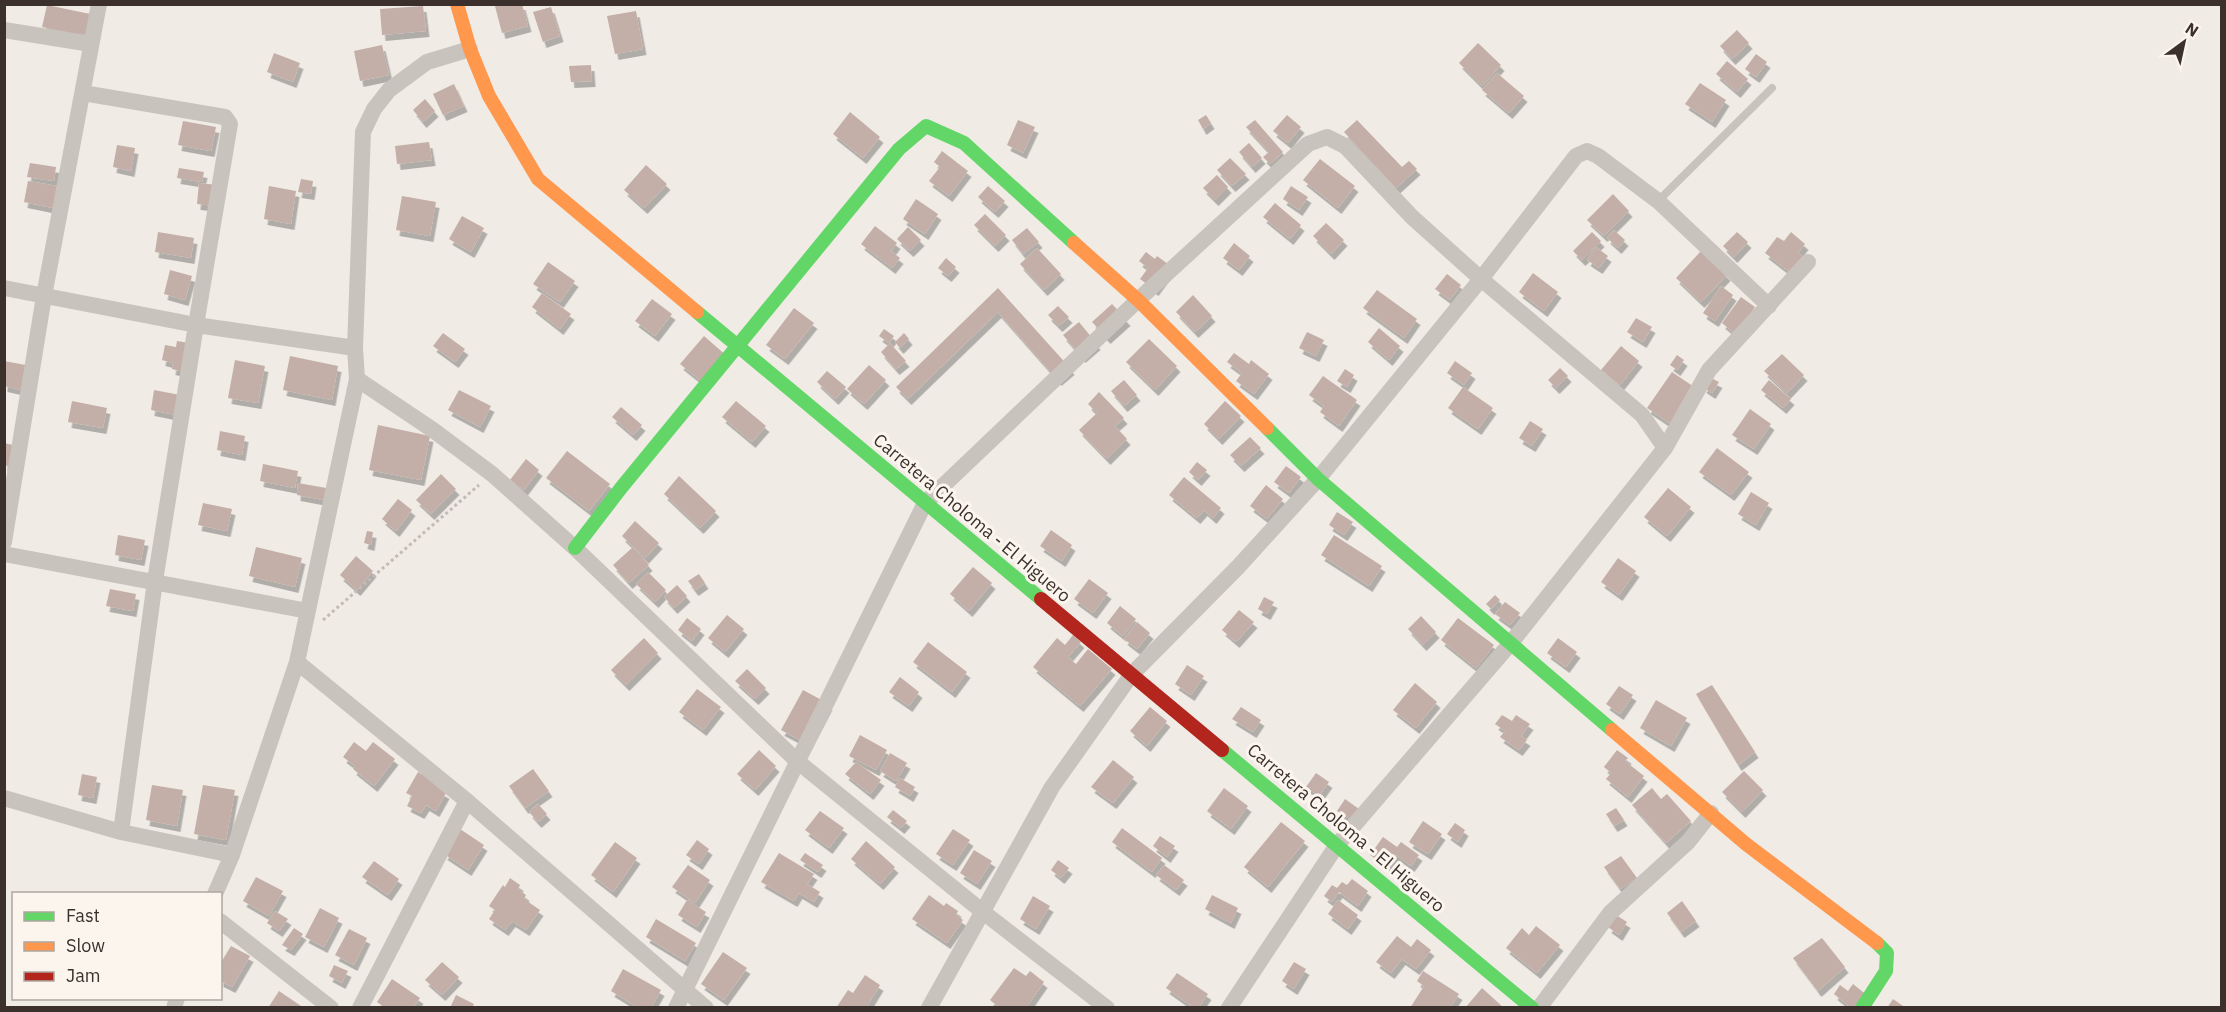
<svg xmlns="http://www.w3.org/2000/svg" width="2226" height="1012" font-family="'IBM Plex Sans',sans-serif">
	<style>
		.building { fill: #c3afa7; filter: url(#shadow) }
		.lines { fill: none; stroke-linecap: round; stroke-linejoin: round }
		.path { stroke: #c2bbb6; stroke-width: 3; stroke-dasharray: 3 3; stroke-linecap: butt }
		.lane { stroke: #c9c3be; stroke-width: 8 }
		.street { stroke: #c9c3be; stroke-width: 16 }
		.fast { stroke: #63d668; stroke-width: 14 }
		.slow { stroke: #ff974d; stroke-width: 14 }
		.jam { stroke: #b3261e; stroke-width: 14 }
		.labels { text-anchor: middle; stroke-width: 6; stroke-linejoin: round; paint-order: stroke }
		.street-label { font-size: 18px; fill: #3b302b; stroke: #fbf5ee }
	</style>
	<defs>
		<filter id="shadow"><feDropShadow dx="3.5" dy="6" stdDeviation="0" flood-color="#0004"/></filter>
	</defs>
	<rect width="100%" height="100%" fill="#f0ebe5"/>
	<path class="building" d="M501 4H522L528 26 502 33 495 6Z
		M47 5 95 15 90 37 42 27Z
		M423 6 426 31 382 35 380 9Z
		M551 7 560 36 543 42 533 12Z
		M636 11 643 49 615 54 607 16Z
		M1737 30 1749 43 1732 59 1720 46Z
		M1478 43 1501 65 1482 86 1459 63Z
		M382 45 389 75 360 81 354 51Z
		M274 53 300 63 293 82 267 72Z
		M1756 54 1767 62 1756 77 1745 69Z
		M1727 61 1748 79 1737 92 1716 74Z
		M591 65 592 81 571 82 569 66Z
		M1497 73 1524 96 1509 113 1482 90Z
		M1700 83 1726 100 1712 122 1685 104Z
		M454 84 464 106 443 115 433 94Z
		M425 99 435 111 423 122 413 110Z
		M850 112 880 137 863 158 833 134Z
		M1206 115 1211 123 1203 129 1198 120Z
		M1287 115 1301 127 1288 143 1273 131Z
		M1018 120 1035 127 1023 153 1007 145Z
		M1255 120 1283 152 1270 164 1263 157 1269 152 1246 127Z
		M1357 120 1402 167 1409 161 1417 169 1396 188 1344 132Z
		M183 121 216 127 211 151 178 145Z
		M429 142 432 160 397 164 395 146Z
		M1249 143 1262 158 1252 167 1239 152Z
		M117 145 135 148 131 171 113 167Z
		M942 151 968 171 949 196 929 181 940 167 934 162Z
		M1230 158 1246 174 1232 186 1217 170Z
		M1320 159 1355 186 1338 208 1303 180Z
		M30 163 56 167 54 181 27 177Z
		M646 165 667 184 644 208 624 190Z
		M179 168 204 172 202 182 177 178Z
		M1217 175 1228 187 1215 200 1203 188Z
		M301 179 313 181 311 194 298 192Z
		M28 181 57 186 53 208 24 202Z
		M199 183 217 185 215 206 197 204Z
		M269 186 296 191 291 224 264 219Z
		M988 186 1005 201 995 212 978 197Z
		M1291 186 1308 197 1299 210 1283 199Z
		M1613 194 1629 211 1604 236 1587 220Z
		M402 196 436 202 430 236 396 230Z
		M916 199 938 214 925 234 903 219Z
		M1275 203 1301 225 1290 239 1263 217Z
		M985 214 1006 235 995 246 974 225Z
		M462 216 484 228 471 252 449 239Z
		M1326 223 1344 240 1331 254 1313 236Z
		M875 226 897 243 891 251 900 258 892 268 861 244Z
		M908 227 921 240 910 251 897 239Z
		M1027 228 1039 242 1023 254 1012 240Z
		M1614 230 1625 240 1618 248 1607 238Z
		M158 232 194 238 191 258 155 252Z
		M1592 232 1601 241 1582 260 1573 251Z
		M1737 232 1748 242 1734 257 1723 246Z
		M1791 232 1805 244 1798 253 1803 257 1791 273 1765 253 1777 237 1784 241Z
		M1234 243 1250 256 1239 270 1223 258Z
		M1596 247 1608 256 1599 268 1587 260Z
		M1037 248 1061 274 1044 290 1020 264Z
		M1701 251 1727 275 1701 302 1676 278Z
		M1146 252 1155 259 1157 256 1172 267 1155 290 1140 279 1148 268 1139 261Z
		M946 258 956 267 948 276 938 268Z
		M548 262 575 281 560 302 533 284Z
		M170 270 192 276 185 300 164 294Z
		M1533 273 1558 292 1544 311 1519 292Z
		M1447 274 1461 285 1450 300 1435 289Z
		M1721 286 1733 295 1715 321 1703 313Z
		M998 288 1071 369 1058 380 998 312 908 399 896 387Z
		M1377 290 1417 319 1404 338 1363 308Z
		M542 293 571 314 560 329 532 307Z
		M1193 295 1212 316 1195 332 1176 312Z
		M1741 297 1755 307 1735 334 1722 323Z
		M652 299 672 314 655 336 635 321Z
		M1112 304 1127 320 1107 338 1092 322Z
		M1058 306 1069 317 1059 326 1048 315Z
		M794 308 814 323 785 359 766 345Z
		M1636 318 1652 327 1643 342 1627 332Z
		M1079 322 1097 344 1082 357 1063 335Z
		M1379 328 1400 346 1389 360 1368 342Z
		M884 329 894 336 889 343 879 336Z
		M1307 332 1324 340 1316 356 1299 348Z
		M443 333 465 349 455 362 433 346Z
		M904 333 909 339 900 348 895 342Z
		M704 336 728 357 705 384 680 364Z
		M1149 339 1177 366 1155 390 1126 362Z
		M177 341 189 343 184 372 172 369 173 363 162 360 165 345 176 347Z
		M890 343 906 361 896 369 881 352Z
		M1621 346 1639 361 1620 385 1601 370Z
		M1234 353 1249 364 1251 360 1269 374 1254 394 1236 381 1242 373 1227 362Z
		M1782 354 1804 375 1787 393 1764 371Z
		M1677 355 1684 360 1677 370 1670 365Z
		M290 356 338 366 332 400 283 390Z
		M235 360 265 366 258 403 228 398Z
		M4 361 31 366 26 391 4 386Z
		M1455 361 1472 373 1464 385 1447 373Z
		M869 365 886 380 864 404 847 389Z
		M1560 368 1568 376 1556 388 1548 380Z
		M1345 369 1354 375 1347 387 1337 381Z
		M827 371 846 387 835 399 817 382Z
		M1672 372 1697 389 1672 425 1647 408Z
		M1323 376 1357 400 1339 426 1320 412 1324 406 1309 395Z
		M1709 377 1719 382 1712 393 1703 387Z
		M1124 380 1137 395 1124 406 1111 391Z
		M1769 380 1791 399 1783 408 1761 390Z
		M1463 387 1493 408 1478 429 1448 408Z
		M154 390 180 395 176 415 151 410Z
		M459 390 491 406 480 427 448 410Z
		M1099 392 1124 418 1115 426 1127 439 1107 459 1079 430 1097 413 1088 404Z
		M72 401 107 408 103 428 68 422Z
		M736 401 766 426 752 442 722 417Z
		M1225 401 1241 416 1219 439 1204 424Z
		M621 407 642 425 633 435 612 417Z
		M1750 409 1771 424 1754 449 1732 435Z
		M1530 421 1543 429 1532 446 1519 438Z
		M378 425 430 436 421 480 369 470Z
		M220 431 245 436 242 455 217 450Z
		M1250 437 1261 448 1241 466 1230 455Z
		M4 443 22 447 18 468 4 465Z
		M1717 448 1749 472 1731 495 1699 472Z
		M567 451 610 484 589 511 546 478Z
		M526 459 539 470 524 490 510 480Z
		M1197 462 1207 470 1198 480 1189 472Z
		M263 464 298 471 295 488 260 481Z
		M1286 466 1301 477 1289 493 1274 482Z
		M441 474 456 489 431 514 416 500Z
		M679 476 716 511 700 528 664 494Z
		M1184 477 1221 508 1213 518 1204 510 1197 518 1169 495Z
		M298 483 332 489 329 501 297 495Z
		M1266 485 1283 499 1267 519 1250 506Z
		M1668 488 1691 507 1667 536 1644 517Z
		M1751 492 1769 503 1756 525 1738 514Z
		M398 499 412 510 396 531 382 519Z
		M203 503 232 509 227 531 198 525Z
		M1337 512 1353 522 1344 535 1329 525Z
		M635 521 659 543 645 558 622 536Z
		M1051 530 1072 545 1062 561 1040 546Z
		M367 531 373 532 371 545 364 543Z
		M118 535 145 540 141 560 115 555Z
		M1334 535 1382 566 1369 586 1321 555Z
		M256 547 302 558 295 587 249 576Z
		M633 547 649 565 629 583 613 565Z
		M356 556 373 571 357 590 340 575Z
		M1618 558 1636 571 1619 595 1601 582Z
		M973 567 992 583 969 611 950 594Z
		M648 572 666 590 655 602 636 584Z
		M699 574 705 583 695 590 688 581Z
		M1089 579 1108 593 1093 613 1074 599Z
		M677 585 687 596 674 608 664 597Z
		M110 589 136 594 133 611 106 606Z
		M1495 595 1500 600 1491 609 1486 604Z
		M1264 597 1274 602 1267 614 1258 609Z
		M1505 602 1520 613 1510 625 1495 614Z
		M1120 606 1136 619 1123 636 1107 623Z
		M1239 610 1254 622 1236 642 1222 630Z
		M727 615 744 629 725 652 708 638Z
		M1421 616 1436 632 1423 645 1408 629Z
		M687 618 701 629 692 641 678 630Z
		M1458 618 1494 645 1476 668 1441 640Z
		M1137 622 1150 633 1137 649 1124 639Z
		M1073 635 1081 642 1068 657 1076 664 1088 649 1112 669 1080 706 1033 667 1057 638 1065 645Z
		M644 638 658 653 626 685 611 670Z
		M1558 638 1577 652 1566 667 1547 653Z
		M928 642 967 672 952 692 913 662Z
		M1187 665 1204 676 1191 695 1175 684Z
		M747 669 766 688 755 699 735 681Z
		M900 677 919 692 909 706 889 692Z
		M1415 683 1437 702 1416 728 1393 710Z
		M1712 685 1755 752 1738 765 1696 694Z
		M1619 686 1633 695 1620 714 1606 704Z
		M697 689 721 707 703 730 679 712Z
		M803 690 829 704 808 744 781 730Z
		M1656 700 1687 718 1671 746 1640 728Z
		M1150 707 1167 721 1147 746 1130 731Z
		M1241 707 1261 720 1253 732 1232 719Z
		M1502 715 1512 721 1516 715 1530 724 1521 736 1527 740 1519 750 1500 737 1505 731 1495 724Z
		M860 735 887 750 876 770 849 756Z
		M354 742 366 751 373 742 395 759 374 786 353 769 355 766 343 757Z
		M759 750 776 766 755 790 737 774Z
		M1617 750 1628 758 1625 761 1644 776 1628 797 1606 779 1611 773 1604 767Z
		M890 753 907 763 896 781 880 771Z
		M1113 760 1134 777 1113 803 1091 787Z
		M856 762 881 780 870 794 845 774Z
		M533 769 549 791 525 808 509 786Z
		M1744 771 1763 790 1742 812 1722 792Z
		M418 772 441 785 439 789 446 793 436 811 426 805 421 813 407 806 412 796 406 793Z
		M1316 773 1329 782 1319 796 1306 787Z
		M82 774 97 777 93 798 78 795Z
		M900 778 915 787 910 796 895 787Z
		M152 785 183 790 177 826 146 820Z
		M203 785 235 790 226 840 194 834Z
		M1224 788 1248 806 1231 829 1207 811Z
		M1652 788 1661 799 1667 794 1691 821 1666 843 1632 805Z
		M1345 799 1359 809 1351 820 1337 811Z
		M538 804 547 814 538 822 529 812Z
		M1616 808 1624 820 1614 826 1606 814Z
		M893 810 907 821 901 828 887 817Z
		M820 811 844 828 829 848 805 830Z
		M1423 821 1442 834 1428 854 1409 842Z
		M1281 822 1305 841 1268 887 1244 867Z
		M1455 823 1465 830 1458 842 1447 834Z
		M1122 828 1162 858 1152 872 1112 842Z
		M460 829 484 845 468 870 444 854Z
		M953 829 970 840 953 865 936 854Z
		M1160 836 1175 846 1167 857 1153 846Z
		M1383 837 1397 847 1401 842 1419 855 1411 866 1396 855 1388 867 1370 855Z
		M697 840 709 849 699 864 686 855Z
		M866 841 895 867 880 884 851 859Z
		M615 842 637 858 613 892 591 875Z
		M974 850 992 861 977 884 960 873Z
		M779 853 814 874 807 884 820 892 814 902 799 893 794 901 761 882Z
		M805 853 823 865 818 872 800 860Z
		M1621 856 1637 878 1620 889 1604 867Z
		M1058 860 1069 868 1061 878 1051 870Z
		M374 861 399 879 388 895 362 877Z
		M688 865 710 880 695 903 672 887Z
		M1164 865 1184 880 1176 890 1156 875Z
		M256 877 283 891 269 916 243 901Z
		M510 878 520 885 518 889 526 895 524 899 540 910 526 930 512 921 505 930 489 919 495 910 489 906 503 885 505 887Z
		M1352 879 1368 891 1358 906 1339 892 1332 902 1324 896 1332 885 1337 888 1342 882 1347 885Z
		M929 895 944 906 946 903 958 911 956 915 963 920 947 943 912 919Z
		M1212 895 1238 908 1231 923 1205 909Z
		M1033 896 1050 906 1036 929 1020 919Z
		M687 900 706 912 697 927 678 915Z
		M1338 900 1358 915 1348 929 1328 914Z
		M1682 901 1696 921 1681 932 1667 913Z
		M320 908 339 918 324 947 305 937Z
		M275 911 288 919 279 931 267 923Z
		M1616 915 1627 922 1619 935 1608 927Z
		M656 919 696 943 685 961 646 937Z
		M1536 926 1560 945 1537 973 1506 948 1522 928 1529 935Z
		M294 928 303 934 291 950 282 945Z
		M349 929 367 938 354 965 335 955Z
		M1397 936 1411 947 1417 939 1431 950 1416 969 1402 959 1391 973 1376 962Z
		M1822 938 1845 967 1818 991 1793 958Z
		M231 946 250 956 232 987 220 981V964Z
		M723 952 747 968 724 1000 701 984Z
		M442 962 459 977 442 995 425 980Z
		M1294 962 1306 969 1294 989 1282 981Z
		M334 965 348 971 342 983 329 976Z
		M1014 968 1026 976 1030 971 1044 982 1026 1008H1000L990 1000Z
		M623 969 661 990 651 1008H639L611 991Z
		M1423 971 1459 994 1450 1008H1410L1424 986 1417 981Z
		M1177 973 1208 994 1198 1008H1194L1166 988Z
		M865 975 880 985 866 1008H836L848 990 853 993Z
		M392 979 420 998 413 1008H385L377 1002Z
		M1853 984 1868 996 1851 1008 1834 994 1840 985 1848 991Z
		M1482 988 1504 1008H1465Z
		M279 991 304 1008H268Z
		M456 995 474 1004 472 1008H450Z
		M1893 999 1906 1008H1887Z"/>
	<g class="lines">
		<path class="path" d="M323 620 479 485"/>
		<path class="lane" d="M1658 201 1772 88"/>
		<path class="street" d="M4 30 91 44
			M83 93 225 117 230 124 196 325 155 581 121 832
			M4 288 196 325 355 348
			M357 379 433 430 492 474 575 548 797 761 983 912 1107 1008
			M4 542 44 296 99 4
			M4 554 308 611
			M297 662 467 801 706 1008
			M4 798 121 832 232 855
			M215 894 232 855 297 662 357 379 355 348 363 132 374 109 389 90 427 62 470 49
			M220 921 331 1008
			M174 1008 177 998
			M360 1008 467 801
			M676 1008 925 503 1138 300 1308 144 1327 137 1345 146 1412 217 1481 279 1642 415 1665 448
			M929 1008 1052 787 1132 674 1238 567 1318 479 1481 279 1576 156 1587 151 1598 156 1658 201 1769 306
			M1229 1008 1337 845 1510 644 1665 448 1709 370 1808 262
			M1539 1008 1610 913 1688 842 1711 813"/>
		<path class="fast" d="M697 312 1041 599
			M1267 428 1318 479 1612 730
			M575 548 621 488 899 149 926 126 964 143 1074 243
			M1222 750 1532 1008
			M1862 1008 1886 971 1887 953 1877 943"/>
		<path class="slow" d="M457 4 470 49 489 96 538 179 697 312
			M1074 243 1138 300 1267 428
			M1612 730 1746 844 1877 943"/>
		<path class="jam" d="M1041 599 1222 750"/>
	</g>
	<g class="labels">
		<g class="street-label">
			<text transform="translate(972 518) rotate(40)" y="6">Carretera Choloma - El Higuero</text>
			<text transform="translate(1346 828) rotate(40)" y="6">Carretera Choloma - El Higuero</text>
		</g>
	</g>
	<rect width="2226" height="1012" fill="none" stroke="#3b302b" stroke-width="12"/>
	<rect x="12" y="892" width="210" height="108" fill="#fbf5ee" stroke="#aea6a0" stroke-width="1.5"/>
	<rect x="24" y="912" width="30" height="9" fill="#63d668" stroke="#aea6a0" stroke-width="1.5"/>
	<text x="66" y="922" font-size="18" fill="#3b302b">Fast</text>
	<rect x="24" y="942" width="30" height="9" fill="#ff974d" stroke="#aea6a0" stroke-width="1.5"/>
	<text x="66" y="952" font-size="18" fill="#3b302b">Slow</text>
	<rect x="24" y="972" width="30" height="9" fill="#b3261e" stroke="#aea6a0" stroke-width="1.5"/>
	<text x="66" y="982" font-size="18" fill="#3b302b">Jam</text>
	<g transform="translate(2184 42) rotate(33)" stroke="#fbf5ee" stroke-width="4.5" paint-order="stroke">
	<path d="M0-4.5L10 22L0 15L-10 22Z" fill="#3b302b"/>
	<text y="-9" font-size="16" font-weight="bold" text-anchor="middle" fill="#3b302b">N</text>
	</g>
</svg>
